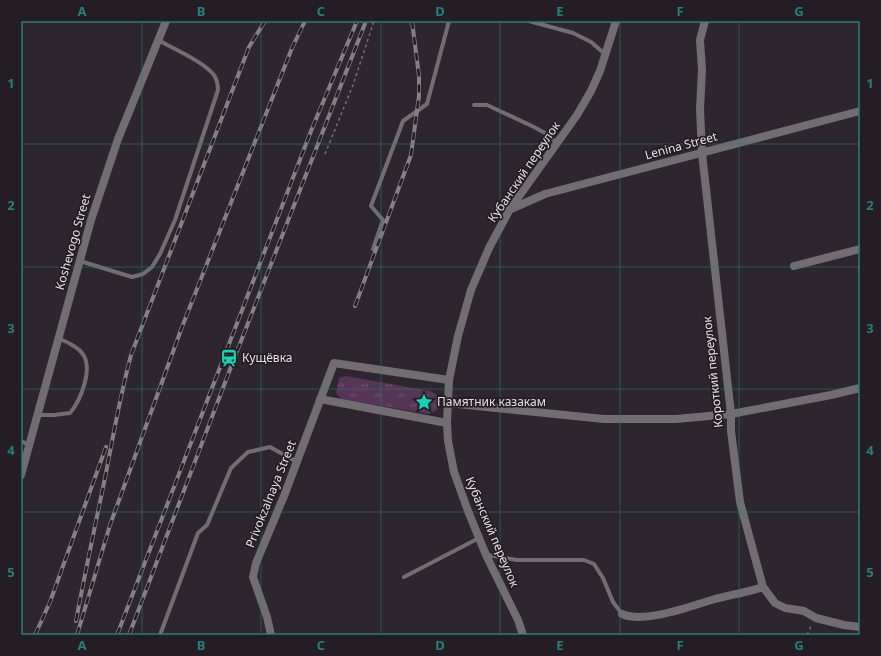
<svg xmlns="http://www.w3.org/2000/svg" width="881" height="656" font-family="'Noto Sans',sans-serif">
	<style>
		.grass { fill: url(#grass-tufts) }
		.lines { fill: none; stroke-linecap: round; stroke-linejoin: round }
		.path { stroke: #777077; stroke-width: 1.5; stroke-dasharray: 3 3; stroke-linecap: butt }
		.service { stroke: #716d71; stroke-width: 4 }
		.minor { stroke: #716d71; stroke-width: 8 }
		.tertiary { stroke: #716d71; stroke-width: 8 }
		.rail-casing { stroke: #867f86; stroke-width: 4 }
		.rail { stroke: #241d24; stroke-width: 2.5; stroke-dasharray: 8; stroke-linecap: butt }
		.grid { fill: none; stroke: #24807a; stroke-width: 1; stroke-opacity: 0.55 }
		.labels { text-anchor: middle; stroke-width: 3.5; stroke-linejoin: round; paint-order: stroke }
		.street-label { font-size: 12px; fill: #e4dfe4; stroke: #241d24 }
		.poi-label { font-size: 12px; fill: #e4dfe4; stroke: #241d24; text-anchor: start }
		.neatline { fill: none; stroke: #24807a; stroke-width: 1.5 }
		.grid-label { font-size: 13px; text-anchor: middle; font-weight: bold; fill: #24807a }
	</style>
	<defs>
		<pattern id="grass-tufts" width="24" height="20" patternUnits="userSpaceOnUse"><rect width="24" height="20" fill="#563558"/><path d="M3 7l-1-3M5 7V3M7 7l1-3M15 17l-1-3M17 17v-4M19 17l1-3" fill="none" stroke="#6e5270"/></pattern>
	</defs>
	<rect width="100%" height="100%" fill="#2e262e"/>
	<path class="grass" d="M346 376 430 391 436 394 439 401 437 410 429 414 341 399 336 393 339 378Z"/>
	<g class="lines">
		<path class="path" d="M325 154 353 85 374 21
			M807 635 812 624"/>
		<path class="service" d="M529 21 573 33 591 42 605 54
			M474 105H487L532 126 545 133 557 143
			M373 249 383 220 371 206 403 121 427 104 449 21
			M80 261 132 277 143 274 152 267 160 254 175 220 218 90C218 85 217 80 214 75 204 62 174 49 158 40
			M38 415H54L70 413C81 400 94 367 82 353 76 345 66 342 58 338
			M21 441 29 445
			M487 555 517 560H584L594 564 603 578 613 602 622 614
			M404 577 479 538
			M160 635 198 533 207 525 231 468 248 452 270 447 297 462"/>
		<path class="minor" d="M705 21 700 40 702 70 700 109 702 153 731 414V431L740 502 763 587 775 603 785 608 804 611 816 618 844 625 860 627
			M794 266 860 249
			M320 399 447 423
			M448 403 604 419H676L731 414 831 395 860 388
			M622 614C645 624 690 606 715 599 731 595 747 592 763 587
			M271 635 267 617 253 577 256 563 284 496 334 363 449 380"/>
		<path class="tertiary" d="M511 209 545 194 860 111
			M21 475 91 220 118 139 166 21
			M523 635 518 620 486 555 468 511 454 472 448 441 447 423 449 380 458 336 471 290 489 248 510 209 577 115 591 91 600 71 616 21"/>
		<g class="rail-casing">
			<path id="rail" d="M355 306 411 155 419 96V76L412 21
				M76 621C85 573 95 526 105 478 113 437 120 396 131 355L249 47 265 21
				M35 635 50 602 106 447
				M77 635 110 525 182 327 292 48 305 21
				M117 635 311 131 357 21
				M129 635 234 359 366 21"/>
		</g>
		<use href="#rail" class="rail"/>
	</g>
	<path class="grid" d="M142 21V635M261 21V635M381 21V635M500 21V635M620 21V635M739 21V635M21 144H860M21 267H860M21 389H860M21 512H860"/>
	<defs>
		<g id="station-bare" transform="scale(1.38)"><path d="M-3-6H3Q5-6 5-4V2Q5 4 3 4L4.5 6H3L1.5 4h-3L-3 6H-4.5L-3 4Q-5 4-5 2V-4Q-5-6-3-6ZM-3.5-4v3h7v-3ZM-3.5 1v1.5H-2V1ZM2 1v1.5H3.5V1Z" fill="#14d5b3" stroke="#241d24" stroke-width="2.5" paint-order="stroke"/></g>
		<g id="sight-bare" transform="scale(1.38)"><path d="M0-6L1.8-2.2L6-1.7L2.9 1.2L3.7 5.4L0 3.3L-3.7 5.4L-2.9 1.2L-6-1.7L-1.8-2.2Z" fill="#14d5b3" stroke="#241d24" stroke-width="2.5" paint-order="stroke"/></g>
	</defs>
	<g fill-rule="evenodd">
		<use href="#station-bare" x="229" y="358"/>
		<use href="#sight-bare" x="424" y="402"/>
	</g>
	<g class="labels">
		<g class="street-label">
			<text transform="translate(681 146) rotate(-15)" y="4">Lenina Street</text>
			<text transform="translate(524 172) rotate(-56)" y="4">Кубанский переулок</text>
			<text transform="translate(73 242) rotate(-74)" y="4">Koshevogo Street</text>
			<text transform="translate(713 372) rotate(-96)" y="4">Короткий переулок</text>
			<text transform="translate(271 494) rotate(-68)" y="4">Privokzalnaya Street</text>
			<text transform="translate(492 532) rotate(67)" y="4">Кубанский переулок</text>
		</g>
		<g class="poi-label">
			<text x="242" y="362">Кущёвка</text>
			<text x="437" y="406">Памятник казакам</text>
		</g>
	</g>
	<rect width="881" height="656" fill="none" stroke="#241d24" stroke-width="44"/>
	<rect x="22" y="22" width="837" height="612" class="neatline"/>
	<g class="grid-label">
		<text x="82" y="16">A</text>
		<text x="201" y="16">B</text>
		<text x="321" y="16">C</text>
		<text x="440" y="16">D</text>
		<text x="560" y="16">E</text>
		<text x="680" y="16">F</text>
		<text x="799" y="16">G</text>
		<text x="11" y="88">1</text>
		<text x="870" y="88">1</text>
		<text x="11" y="210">2</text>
		<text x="870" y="210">2</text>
		<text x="11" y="333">3</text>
		<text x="870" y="333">3</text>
		<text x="11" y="455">4</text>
		<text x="870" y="455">4</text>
		<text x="11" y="577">5</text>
		<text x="870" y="577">5</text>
		<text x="82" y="650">A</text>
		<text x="201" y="650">B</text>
		<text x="321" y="650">C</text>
		<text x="440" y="650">D</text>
		<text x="560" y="650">E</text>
		<text x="680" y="650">F</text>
		<text x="799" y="650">G</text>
	</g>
</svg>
